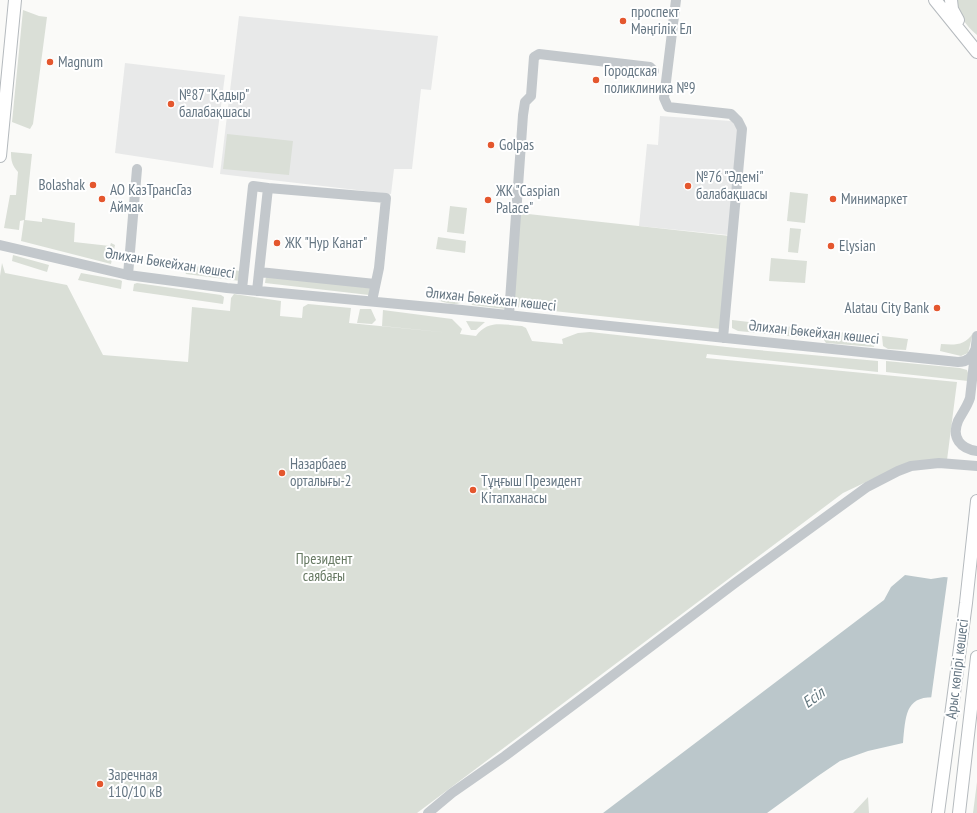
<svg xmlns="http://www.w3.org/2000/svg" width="977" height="813" font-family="'PT Sans Narrow',sans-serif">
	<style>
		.built { fill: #e8e9e9 }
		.green { fill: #dadfd7 }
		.water { fill: #bbc7cb }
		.pier { fill: #fafaf8 }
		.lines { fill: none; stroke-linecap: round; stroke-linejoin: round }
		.major-casing { stroke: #b5babe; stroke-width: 14 }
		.minor { stroke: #c3c8cc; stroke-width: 10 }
		.major { stroke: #fff; stroke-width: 12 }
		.poi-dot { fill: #e4572e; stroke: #fff; stroke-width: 1.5 }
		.labels { text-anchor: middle; stroke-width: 4; stroke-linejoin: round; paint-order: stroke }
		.poi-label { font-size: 15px; fill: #657683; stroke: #fff; text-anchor: start }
		.street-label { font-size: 15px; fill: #657683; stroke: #fff }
		.park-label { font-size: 15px; fill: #687a64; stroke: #fff }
		.water-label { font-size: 16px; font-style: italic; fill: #60757c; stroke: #fff }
	</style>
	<rect width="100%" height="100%" fill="#fafaf8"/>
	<path class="built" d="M239 16 438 36 431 90 421 89 412 169H394L391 194 220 174Z
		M125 63 225 75 213 168 115 153Z
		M660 116 731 121 738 128 728 235 639 226 647 144 658 145Z"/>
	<path class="green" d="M956 0H977V35C965 25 959 15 956 0Z
		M23 10 39 16 47 17 33 124 30 129 12 122Z
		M227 134 293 141 289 175 223 169Z
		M11 152 32 154 25 220 42 222V218L75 223 74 242 110 246 111 243 115 245 111 264 21 241 24 220 20 221 19 230 4 228 10 195H16L18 172C12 165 11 161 11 152Z
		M790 192 808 194 805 223 787 221Z
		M450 206 467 208 464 234 447 232Z
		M519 213 730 236 721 329 516 307 514 303Z
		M790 228 801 229 798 253 788 252Z
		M438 237 466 241 465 253 436 249Z
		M13 255 49 265 47 272 12 261Z
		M771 258 807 261 805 283 769 281Z
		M2 263 5 273 67 285 103 355 188 362 192 307 230 311 231 298 234 294 281 301 280 316 302 318 303 307 308 304 351 308 349 323 451 333 382 326 383 310 452 319 462 329 460 334 476 336C488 319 504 325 522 326L526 328 532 341 563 344 562 339 578 333 590 332 736 348 878 361V372L707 354 706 358 957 382 947 460 906 463 843 493 417 813H0V276Z
		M184 265 241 271 240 281 186 274 184 269Z
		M81 273 120 280 122 281 121 289 78 280Z
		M266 276 370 288 369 295 265 283Z
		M137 283 221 295 224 297 223 304 133 291 134 284Z
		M433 292 461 295 460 303C452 306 439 301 431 297Z
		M469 294 506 299 505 309 472 305 469 298Z
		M360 309H371L376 320 372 324 357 323Z
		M732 320 820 330 818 339 738 331 732 328Z
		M466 321 485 322 476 330H471Z
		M824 331 876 335 874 347 826 343 824 340Z
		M973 333 968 353 961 356 940 351 941 344C954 345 965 346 973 333Z
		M882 336 908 339 906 350 888 349 883 346Z
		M886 361 960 368 967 370 969 376 968 381 886 372Z
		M977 782V813H973Z
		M868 797 869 813H853Z"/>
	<path class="water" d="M905 575 931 579 944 577 977 580 943 698C905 693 906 713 903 743L868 751 840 761 818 776 767 813H603L884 600 891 587Z"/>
	<path class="pier" d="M948 575 977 578V714L943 700 931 699Z"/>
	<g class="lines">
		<g class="major-casing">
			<path id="major" d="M935 0 977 52
				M951 0 952 9 958 20
				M0 156 15 0
				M938 813 966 603 977 501
				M959 813 977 657"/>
		</g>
		<path class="minor" d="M676 0 664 98 668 107 731 114 738 121 742 129 723 338
			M268 188 386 198 379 268 372 301
			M0 245 128 275 227 288 462 310 581 323 958 362C968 362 972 357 976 348
			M259 272 375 284
			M128 275 137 169
			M242 289 253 186 268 188 257 291
			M509 315 523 115 525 102 531 96 534 57 539 54 650 67 654 71
			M977 336 970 398C967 407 962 413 958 421 951 438 961 449 977 451
			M428 813 452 793 505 756 592 691 735 583 867 487 898 471 911 466 939 463 977 466"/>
		<use href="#major" class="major"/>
	</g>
	<g class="poi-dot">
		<circle cx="623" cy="21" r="4"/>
		<circle cx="50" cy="62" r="4"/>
		<circle cx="596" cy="80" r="4"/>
		<circle cx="171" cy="104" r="4"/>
		<circle cx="491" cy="145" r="4"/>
		<circle cx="93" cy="185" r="4"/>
		<circle cx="688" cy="186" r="4"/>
		<circle cx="102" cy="199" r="4"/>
		<circle cx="833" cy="199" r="4"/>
		<circle cx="488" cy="200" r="4"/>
		<circle cx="277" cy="243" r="4"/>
		<circle cx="831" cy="246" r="4"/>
		<circle cx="937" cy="308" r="4"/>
		<circle cx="282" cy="473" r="4"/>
		<circle cx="473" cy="490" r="4"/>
		<circle cx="100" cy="784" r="4"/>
	</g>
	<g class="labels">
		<g class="poi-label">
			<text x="631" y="17">проспект<tspan x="631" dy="17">Мәңгілік Ел</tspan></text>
			<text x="58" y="67">Magnum</text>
			<text x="604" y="76">Городская<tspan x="604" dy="17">поликлиника №9</tspan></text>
			<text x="179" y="100">№87 "Қадыр"<tspan x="179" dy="17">балабақшасы</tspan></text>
			<text x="499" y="150">Golpas</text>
			<text x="696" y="182">№76 "Әдемі"<tspan x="696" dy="17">балабақшасы</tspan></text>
			<text x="85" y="190" text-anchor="end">Bolashak</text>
			<text x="110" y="195">АО КазТрансГаз<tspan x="110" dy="17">Аймак</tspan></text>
			<text x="496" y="196">ЖК "Caspian<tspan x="496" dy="17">Palace"</tspan></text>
			<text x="841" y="204">Минимаркет</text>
			<text x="285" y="248">ЖК "Нур Канат"</text>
			<text x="839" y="251">Elysian</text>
			<text x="929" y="313" text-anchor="end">Alatau City Bank</text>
			<text x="290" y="469">Назарбаев<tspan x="290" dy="17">орталығы-2</tspan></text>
			<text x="481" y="486">Тұңғыш Президент<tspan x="481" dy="17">Кітапханасы</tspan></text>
			<text x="108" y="780">Заречная<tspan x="108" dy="17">110/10 кВ</tspan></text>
		</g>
		<g class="street-label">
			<text transform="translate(170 263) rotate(9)" y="5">Әлихан Бөкейхан көшесі</text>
			<text transform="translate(491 299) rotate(6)" y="5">Әлихан Бөкейхан көшесі</text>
			<text transform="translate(814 332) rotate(6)" y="5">Әлихан Бөкейхан көшесі</text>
			<text transform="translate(957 669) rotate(-83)" y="5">Арыс көпірі көшесі</text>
		</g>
		<g class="park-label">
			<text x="324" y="564">Президент<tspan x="324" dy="17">саябағы</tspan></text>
		</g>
		<g class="water-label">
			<text transform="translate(813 697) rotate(-36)" y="6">Есіл</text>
		</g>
	</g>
</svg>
